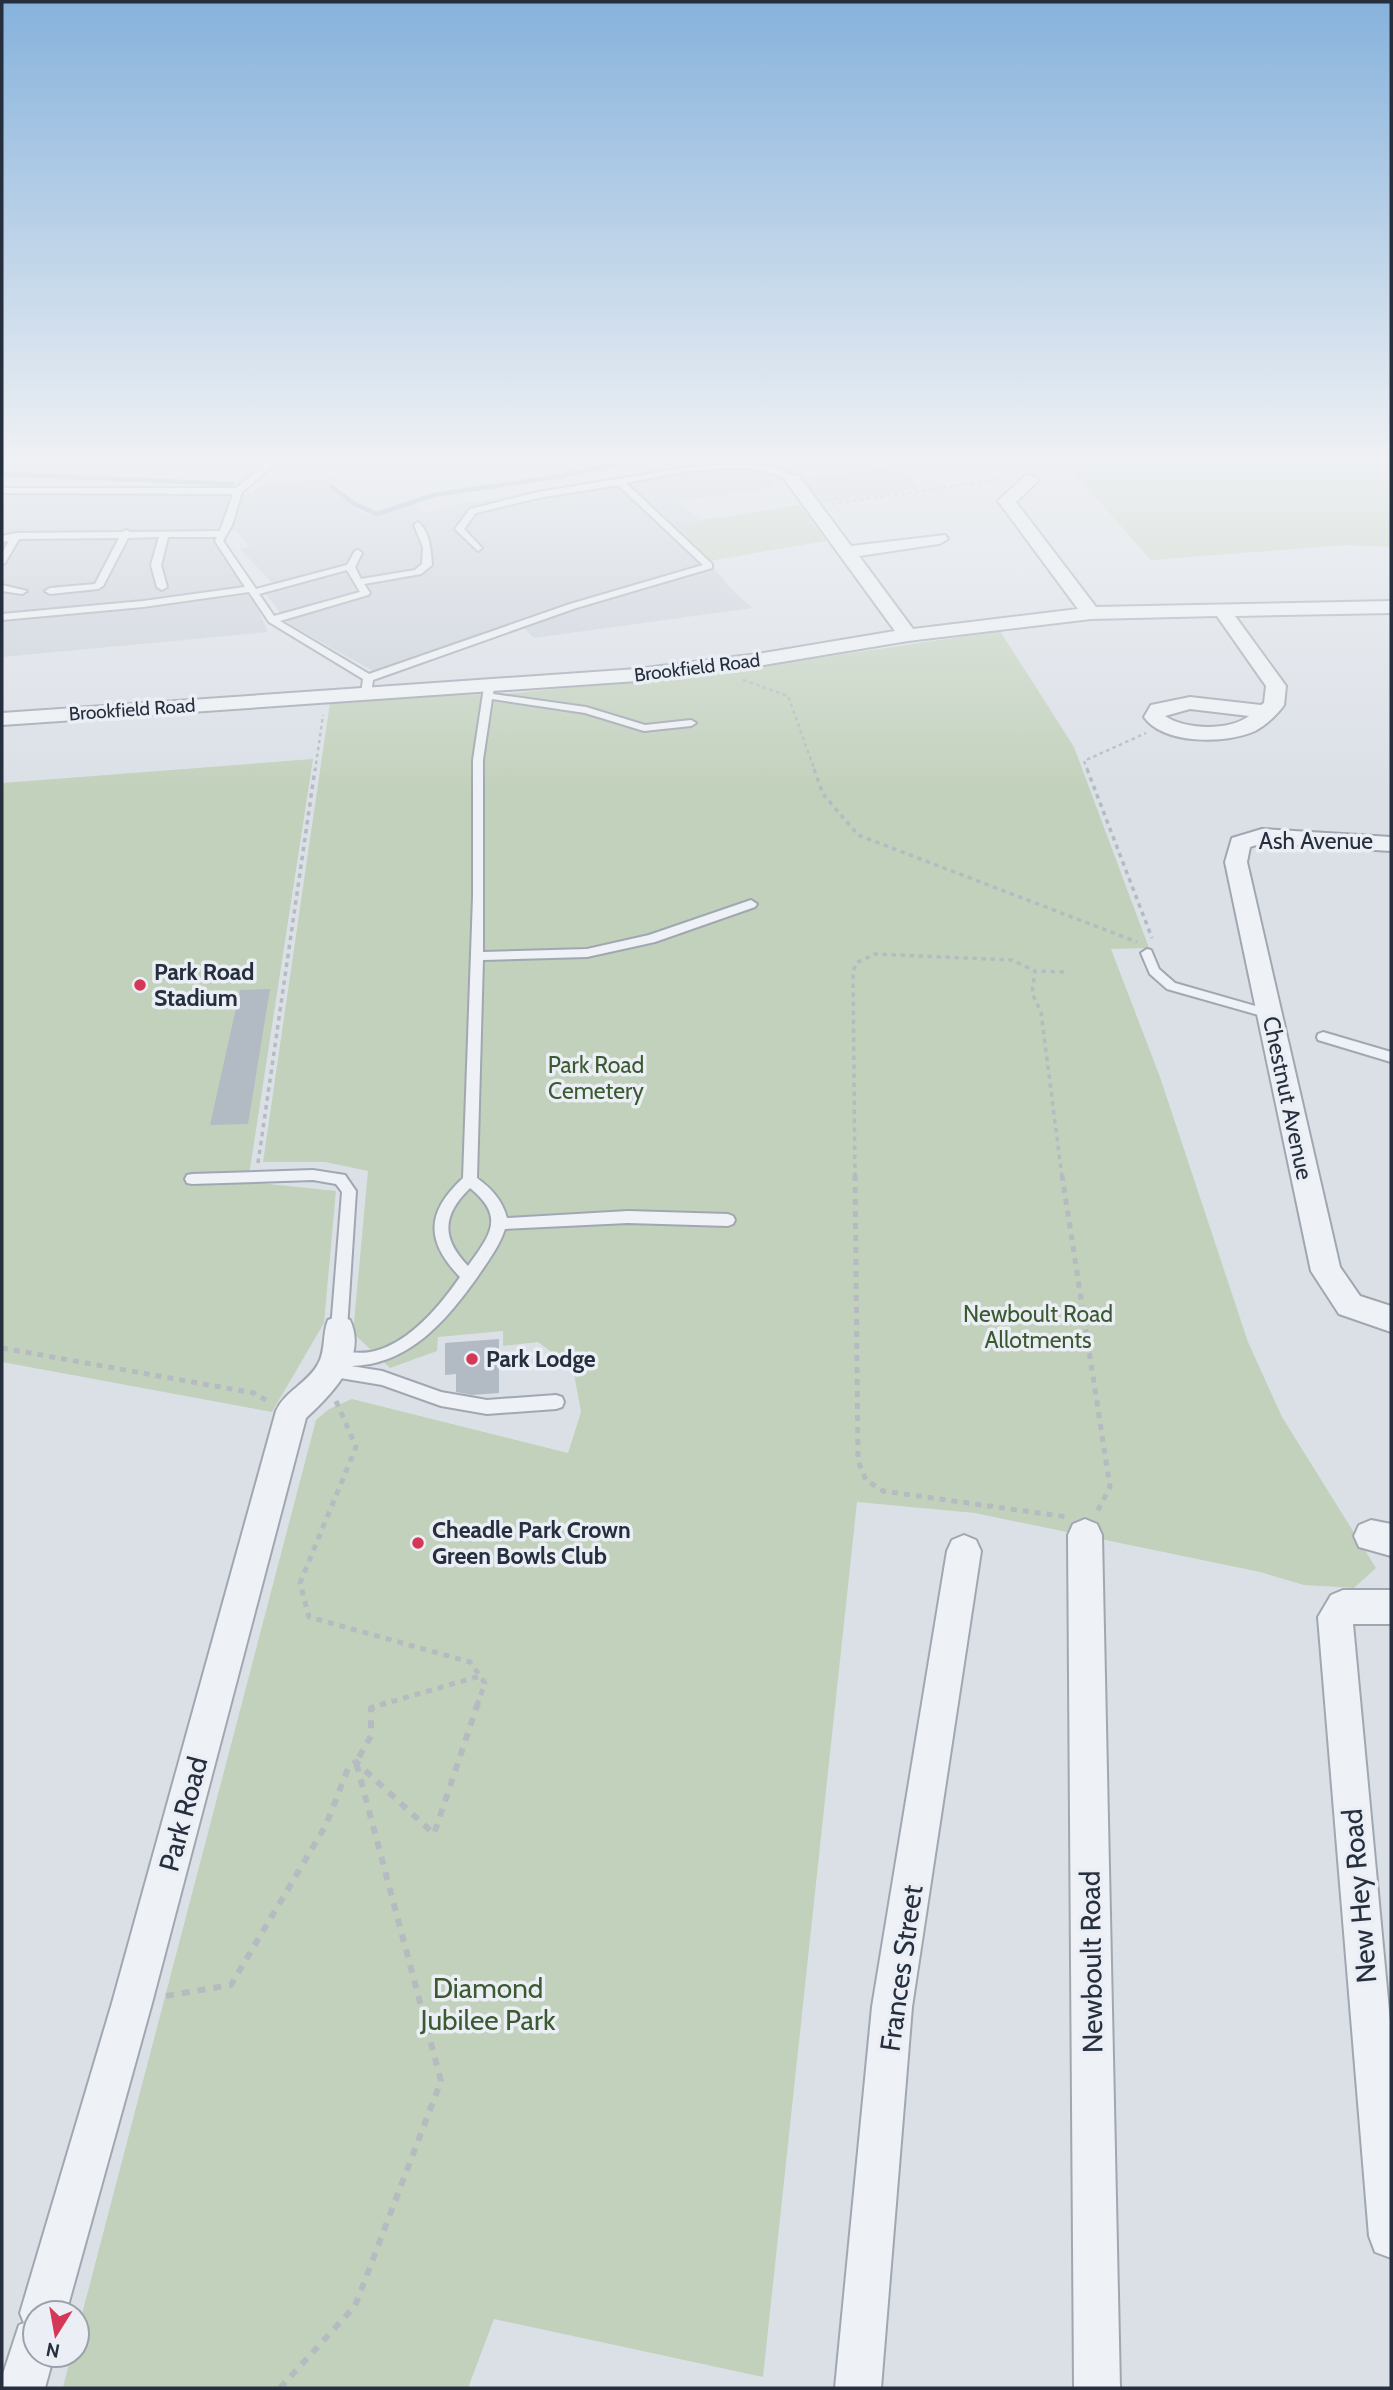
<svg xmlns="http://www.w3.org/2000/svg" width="1393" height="2390" font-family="Cabin,sans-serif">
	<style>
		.built { fill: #c9d0d9 }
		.green { fill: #c2d1bc }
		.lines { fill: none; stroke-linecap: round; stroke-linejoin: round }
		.stream { stroke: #94b0ca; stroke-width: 4.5 }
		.building { fill: #b2bac4 }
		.lane-casing { stroke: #a1a7b1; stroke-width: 4 }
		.street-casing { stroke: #a1a7b1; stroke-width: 4 }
		.path-far3 { stroke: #b6bbc2; stroke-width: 2.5; stroke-dasharray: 3.5 3.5; stroke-linecap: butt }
		.path-far2 { stroke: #b6bbc2; stroke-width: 3.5; stroke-dasharray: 4.5 4.5; stroke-linecap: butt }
		.path-far1 { stroke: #b6bbc2; stroke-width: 5; stroke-dasharray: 6 6; stroke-linecap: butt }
		.path { stroke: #b6bbc2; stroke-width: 6; stroke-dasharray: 8 8; stroke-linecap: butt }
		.lane { fill: #eef1f5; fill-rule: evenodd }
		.street { fill: #eef1f5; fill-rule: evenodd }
		.poi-dot { fill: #d53756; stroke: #ebeff5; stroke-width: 2.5 }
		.labels { text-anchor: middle; stroke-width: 7; stroke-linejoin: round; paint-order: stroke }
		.far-street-label { font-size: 19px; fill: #252f3e; stroke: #ebeff5 }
		.street-label { font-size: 23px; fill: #252f3e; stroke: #ebeff5 }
		.poi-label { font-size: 23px; font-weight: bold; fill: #252f3e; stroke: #ebeff5; text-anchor: start }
		.park-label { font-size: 23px; fill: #3b5a31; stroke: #ebeff5 }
		.near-street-label { font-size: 28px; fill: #252f3e; stroke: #ebeff5 }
		.near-park-label { font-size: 28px; fill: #3b5a31; stroke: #ebeff5 }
	</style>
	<rect width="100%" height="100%" fill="#dbe0e7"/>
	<path class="built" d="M707 464 799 465 808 478 902 465 919 489 822 503 802 479 770 483 773 488 678 501 700 520 679 524 730 588 752 608 534 638 518 622 375 672 289 624 265 593 278 589 240 549 250 546 236 531 218 536 247 584 268 632 2 657V493L252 494 255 488 263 487 264 484 337 478 338 483 330 484 333 489 363 514 372 515 389 513 415 503 424 513 453 505Z"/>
	<path class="green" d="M1053 456H1391V547L1345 545 1151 560 1068 466Z
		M800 505 826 541 708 561 678 524Z
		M1000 631 1074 747 1149 948 1111 949 1160 1077 1248 1342 1282 1417 1376 1568 1354 1588 1304 1585 1260 1572 975 1513 857 1502 763 2377 494 2319 468 2388H63L71 2355H77V2333L316 1420 329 1409 352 1399 568 1453 581 1412 573 1368 538 1342 503 1346V1331L438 1337 437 1351 390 1368 353 1333 368 1171 325 1162H263L330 702 482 694 483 700 505 699V694L723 672Z
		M313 759 248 1182 336 1191 324 1323 272 1412 2 1362V783Z"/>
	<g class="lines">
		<path class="stream" d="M978 456H992
			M2 474 232 484
			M331 486 356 505 377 514 434 495 561 476 653 456"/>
	</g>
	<path class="building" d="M270 989 248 1124 210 1125 240 990Z
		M499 1339V1393L472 1395 456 1392V1374L445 1375V1343Z"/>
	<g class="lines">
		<g class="lane-casing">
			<path id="lane" d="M275 456H285L242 492 232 525 223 541 256 589 347 565 355 551 358 550 362 553 355 567 361 579 415 570 422 564 423 547 414 525 418 522C430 532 431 550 432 565L421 574 364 584 370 593 368 595 280 621 369 674 570 604 703 565 618 485 538 498 476 513 464 529 482 548 478 551 455 529 470 509 538 492 684 468 738 464 761 465 784 470 797 480 790 482C752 455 670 474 626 483L712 564V568L576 608 373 680 371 694 366 697 361 694 363 679 269 622 249 592 143 607 2 620V614L143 601 245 587 215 541 217 537H168L161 565 167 587 162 590 157 587 151 565 159 537 128 538 103 586 98 589 50 594 45 591 50 588 95 584 119 538 19 539 5 563 2 564V553L9 541 2 542V536L16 533 122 532 126 530 130 532 220 531 233 494 2 493V488H236ZM347 570 360 592 274 616 259 594Z
				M2 585 27 591 22 594 2 591Z
				M489 684 494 687 493 694 586 707 645 725 691 720 696 723 691 726 644 731 585 713 492 699 483 760V952L587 949 649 935 751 900 757 904 755 907 655 942 587 957 483 960 477 1178C492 1189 502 1200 507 1218L628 1211 728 1214 733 1216 735 1220 733 1224 728 1226 628 1223 505 1229C499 1247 488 1261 478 1276 447 1320 409 1365 351 1366L382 1371 441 1392 487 1400 556 1395 562 1397 564 1402 562 1407 556 1409 487 1414 441 1406 382 1385 334 1377 329 1375 326 1370 331 1364 329 1360 332 1355C345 1350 361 1355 375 1351 410 1342 440 1306 460 1277 425 1241 426 1212 463 1178L473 897V760L484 687ZM470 1188C506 1217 490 1235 468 1266 441 1238 442 1215 470 1188Z
				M1147 949 1151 950 1159 969 1175 983 1273 1011 1275 1014 1269 1018 1167 989 1150 974 1141 953Z
				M1323 1032 1391 1052V1062L1318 1040 1317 1037 1318 1034Z
				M313 1170 345 1175 356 1191 347 1329 344 1334 339 1335 334 1334 331 1329 342 1192 336 1184 313 1180 192 1184 187 1183 185 1179 187 1175 192 1174Z"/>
		</g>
		<g class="street-casing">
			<path id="street" d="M418 456H454C446 463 426 463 418 456Z
				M793 475 799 476 851 546 945 535 948 539 939 544 859 556 913 629 1078 609 998 501 1025 476 1031 475 1039 480 1016 502 1096 607 1391 601V613L1235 616 1286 686 1284 705C1278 714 1265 726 1255 731 1226 744 1164 745 1144 717L1151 705 1190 697 1261 705 1264 703 1266 686 1217 616 1091 619 908 641 758 666 637 681 2 725V713L637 669 758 654 895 631 785 480ZM1190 709 1249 716C1229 731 1185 730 1165 716Z
				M1262 829 1391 837V851L1263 843 1250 847 1247 862 1340 1267 1360 1296 1391 1306V1332L1339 1314 1311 1271 1225 862 1232 838Z
				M339 1316 350 1320C368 1358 331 1395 306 1418L152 2003 66 2313H35V2355H54L45 2388H2V2377L19 2325 24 2323 20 2313 112 2003 276 1411C285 1391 308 1383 318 1364 326 1351 322 1334 328 1320Z
				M1085 1519 1097 1524 1102 1535 1120 2388H1074L1068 1535 1073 1524Z
				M1371 1520 1391 1524V1556L1359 1547 1354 1536 1359 1525Z
				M964 1535 976 1540 981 1551 912 2007 881 2388H835L872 2007 947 1551 952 1540Z
				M1343 1590H1391V1624H1353L1391 2032V2258L1375 2252 1369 2236 1318 1617 1331 1595Z"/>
		</g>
		<path class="path-far3" d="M1040 470 1046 461 1144 466 1391 464
			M832 504 1003 479
			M743 680 788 696 815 771
			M315 771 323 715
			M1088 771 1084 761 1146 733"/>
		<path class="path-far2" d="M814 769 823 794 858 835 1137 942
			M1087 769 1152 938
			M258 1163 315 769
			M855 1177 853 973 856 963 875 954 1012 960 1035 971
			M1062 1177 1041 1012 1032 993 1035 971 1066 972"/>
		<path class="path-far1" d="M855 1175 858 1461 866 1480 883 1491 1067 1517
			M1062 1175 1110 1487 1097 1512
			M2 1348 254 1393 269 1402
			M336 1401 356 1447 300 1583 309 1617 470 1662 485 1683 477 1705
			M380 1705 480 1676"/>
		<path class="path" d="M166 1996 231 1985 326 1825 349 1766 356 1762 434 1834 478 1703
			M280 2388 355 2306 441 2081 356 1762 371 1736V1708L386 1703"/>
		<use href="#lane" class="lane"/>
		<use href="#street" class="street"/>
	</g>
	<linearGradient id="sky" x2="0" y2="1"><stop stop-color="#86b2dc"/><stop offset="0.58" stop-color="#eff1f4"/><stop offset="1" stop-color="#eff1f4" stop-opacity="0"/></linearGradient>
	<rect width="1393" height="791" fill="url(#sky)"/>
	<g class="poi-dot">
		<circle cx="140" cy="985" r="7"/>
		<circle cx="472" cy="1359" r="7"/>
		<circle cx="418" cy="1543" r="7"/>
	</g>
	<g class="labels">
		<g class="far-street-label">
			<text transform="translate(697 667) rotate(-7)" y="7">Brookfield Road</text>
			<text transform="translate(132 709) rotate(-4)" y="7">Brookfield Road</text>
		</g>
		<g class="street-label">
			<text x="1316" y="849">Ash Avenue</text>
			<text transform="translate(1288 1098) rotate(78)" y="8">Chestnut Avenue</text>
		</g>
		<g class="poi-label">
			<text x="154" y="980">Park Road<tspan x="154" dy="26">Stadium</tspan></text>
			<text x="486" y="1367">Park Lodge</text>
			<text x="432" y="1538">Cheadle Park Crown<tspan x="432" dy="26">Green Bowls Club</tspan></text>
		</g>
		<g class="park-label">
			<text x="596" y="1073">Park Road<tspan x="596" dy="26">Cemetery</tspan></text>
			<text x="1038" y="1322">Newboult Road<tspan x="1038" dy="26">Allotments</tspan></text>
		</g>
		<g class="near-street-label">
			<text transform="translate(183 1814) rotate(-75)" y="10">Park Road</text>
			<text transform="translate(1359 1896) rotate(-95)" y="10">New Hey Road</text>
			<text transform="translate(1091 1962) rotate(-91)" y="10">Newboult Road</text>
			<text transform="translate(901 1968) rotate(-82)" y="10">Frances Street</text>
		</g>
		<g class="near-park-label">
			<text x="488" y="1998">Diamond<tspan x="488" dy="32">Jubilee Park</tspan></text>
		</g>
	</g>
	<rect width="1393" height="2390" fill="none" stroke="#252f3e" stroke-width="7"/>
	<g transform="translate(56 2334) rotate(191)"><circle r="33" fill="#ebeff5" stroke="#9ca2ac" stroke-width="2"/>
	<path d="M0-5L12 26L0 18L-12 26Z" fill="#d53756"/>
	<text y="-10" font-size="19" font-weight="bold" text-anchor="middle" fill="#252f3e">N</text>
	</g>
</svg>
